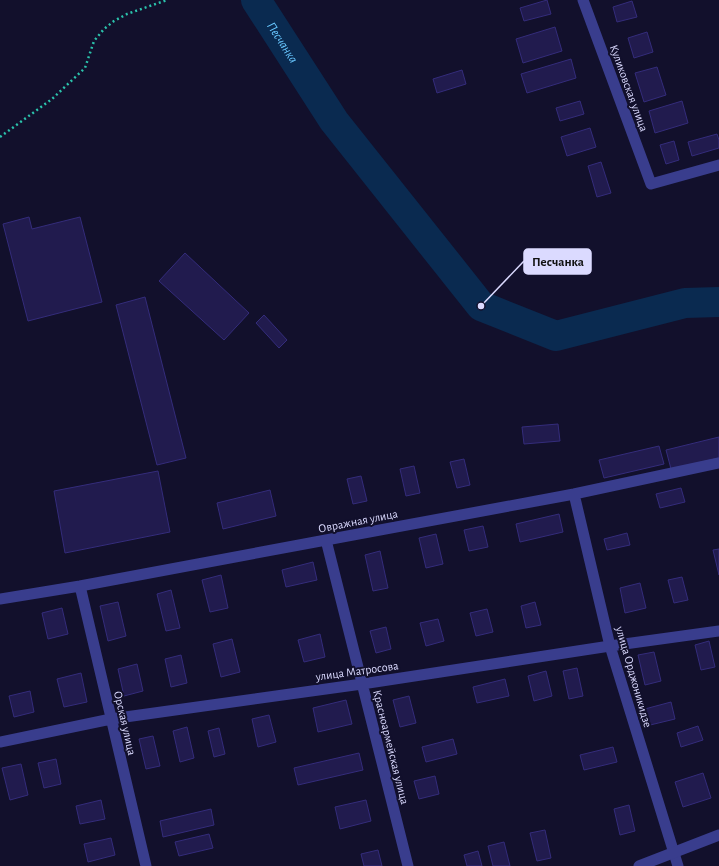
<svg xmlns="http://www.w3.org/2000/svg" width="719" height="866" font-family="'Alegreya Sans',sans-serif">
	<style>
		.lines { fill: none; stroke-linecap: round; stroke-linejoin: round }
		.river { stroke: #0a2a50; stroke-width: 30 }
		.building { fill: #211b4e; stroke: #342c7b }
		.path { stroke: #2bc3ac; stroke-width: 2.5; stroke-dasharray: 2 3; stroke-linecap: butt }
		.minor { stroke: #393d8d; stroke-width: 11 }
		.tertiary { stroke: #393d8d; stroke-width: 11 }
		.labels { text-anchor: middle; stroke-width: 4; stroke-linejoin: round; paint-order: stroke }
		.street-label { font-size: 12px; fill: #dbdaff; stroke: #12102c }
		.water-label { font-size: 13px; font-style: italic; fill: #68c7ff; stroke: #12102c }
		.leader { fill: none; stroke: #dbdaff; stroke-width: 1.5 }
		.callout-dot { fill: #dbdaff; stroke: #12102c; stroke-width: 1.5 }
		.callout { fill: #dbdaff; stroke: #dbdaff; stroke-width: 1.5 }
		.callout-label { font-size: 13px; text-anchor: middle; font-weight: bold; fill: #111 }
	</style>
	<rect width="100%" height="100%" fill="#12102c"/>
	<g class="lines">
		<path class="river" id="s1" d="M256 0 334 121 481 306 556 336 685 303 719 302"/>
	</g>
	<path class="building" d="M547 0 551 14 524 21 520 8Z
		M632 1 637 17 617 22 613 7Z
		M555 27 562 51 523 63 516 39Z
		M647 32 653 52 634 58 628 38Z
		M571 59 576 78 527 93 521 74Z
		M657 67 666 95 644 102 635 73Z
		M462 70 466 84 437 93 433 79Z
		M580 101 584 114 560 121 556 108Z
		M682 101 688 123 655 133 649 111Z
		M590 128 596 147 567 156 561 137Z
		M717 134 719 140V148L692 156 688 142Z
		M674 141 679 160 666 164 660 145Z
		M601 162 611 193 597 197 588 166Z
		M29 217 32 229 80 217 102 302 28 321 3 224Z
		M185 253 249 313 224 340 159 281Z
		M145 297 186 458 157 465 116 305Z
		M264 315 287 340 279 348 256 323Z
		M558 424 560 441 524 444 522 427Z
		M719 437V458L671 469 666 450Z
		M659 446 664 464 604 478 599 460Z
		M464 459 470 485 457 488 450 462Z
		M414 466 420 493 406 496 400 469Z
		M158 471 170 532 65 553 54 491Z
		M361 476 367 501 353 504 347 479Z
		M681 488 685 502 660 508 656 494Z
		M270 490 276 516 223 529 217 503Z
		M559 514 563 532 520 542 516 524Z
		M483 526 488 547 469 551 464 530Z
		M627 533 630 545 607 550 604 539Z
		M436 534 443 564 426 568 419 538Z
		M719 549V575L713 550Z
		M380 551 388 588 373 591 365 555Z
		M313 562 317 580 286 587 282 570Z
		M221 575 228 608 210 612 202 580Z
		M682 577 688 600 674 603 668 580Z
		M640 583 646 608 625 613 620 588Z
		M171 590 180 628 166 631 157 594Z
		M118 602 126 636 108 641 100 606Z
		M535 602 541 625 526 628 521 606Z
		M62 608 68 634 48 639 42 613Z
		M487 609 493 632 476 636 470 613Z
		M438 619 444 641 426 646 420 623Z
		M386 627 391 649 376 653 370 631Z
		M320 634 325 657 304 662 298 640Z
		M232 639 240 672 221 677 213 644Z
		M709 641 715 667 701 670 695 645Z
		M654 652 661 681 645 685 638 655Z
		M181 655 187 683 171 687 165 659Z
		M137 664 143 691 124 696 118 669Z
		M577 668 583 696 569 699 563 671Z
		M546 671 552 696 534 701 528 676Z
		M81 673 87 702 64 707 57 679Z
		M505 679 509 696 477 703 473 687Z
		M30 691 34 712 14 717 9 696Z
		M409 696 416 723 400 727 393 700Z
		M346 700 352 724 318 732 313 708Z
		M671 702 675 719 646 726 641 710Z
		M269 715 276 742 258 747 252 719Z
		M698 726 703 740 681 747 677 733Z
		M187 727 194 758 180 762 173 731Z
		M219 728 225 754 214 757 208 731Z
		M153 736 160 766 146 769 139 739Z
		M453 739 457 754 426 762 422 747Z
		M613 747 617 762 584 770 580 755Z
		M359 753 363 770 298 785 294 768Z
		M56 759 61 784 44 788 38 763Z
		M21 764 28 795 10 800 2 768Z
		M703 773 711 798 683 807 675 782Z
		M435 776 439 794 419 799 414 781Z
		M101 800 105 819 80 824 76 806Z
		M366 800 371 821 340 829 335 807Z
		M629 805 635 831 620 835 614 809Z
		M211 809 214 825 163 837 160 821Z
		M545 830 551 858 537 861 530 833Z
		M209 834 213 848 179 856 175 842Z
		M111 838 115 855 88 862 84 844Z
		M504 842 510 866H493L488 846Z
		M378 850 382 866H364L361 854Z
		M478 851 482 866H467L464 855Z"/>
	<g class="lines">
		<path class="path" d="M0 137 52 99 85 68 94 41 104 29 114 21 127 14 167 0"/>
		<path class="minor" d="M583 0 651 184 719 165
			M574 494 610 646 678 866
			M326 540 408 866
			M80 586 146 866
			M0 599 80 586 326 540 574 494 719 463
			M0 742 111 719 362 684 610 646 719 631"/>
		<path class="tertiary" d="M639 866 719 835"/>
	</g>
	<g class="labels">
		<g class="street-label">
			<text transform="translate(629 88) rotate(70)" y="4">Куликовская улица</text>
			<text transform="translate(358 521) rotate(-11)" y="4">Овражная улица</text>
			<text transform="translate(357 671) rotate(-8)" y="4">улица Матросова</text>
			<text transform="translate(634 677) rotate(74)" y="4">улица Орджоникидзе</text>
			<text transform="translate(125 723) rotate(77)" y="4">Орская улица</text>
			<text transform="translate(391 747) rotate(76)" y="4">Красноармейская улица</text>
		</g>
		<g class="water-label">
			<text dy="5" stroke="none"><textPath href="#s1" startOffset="50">Песчанка</textPath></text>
		</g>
	</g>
	<path class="leader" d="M481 306L524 261"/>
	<circle class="callout-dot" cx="481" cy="306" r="4"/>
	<rect class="callout" x="524" y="249" width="67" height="25" rx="4"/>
	<g class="callout-label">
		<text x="558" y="266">Песчанка</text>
	</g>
</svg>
